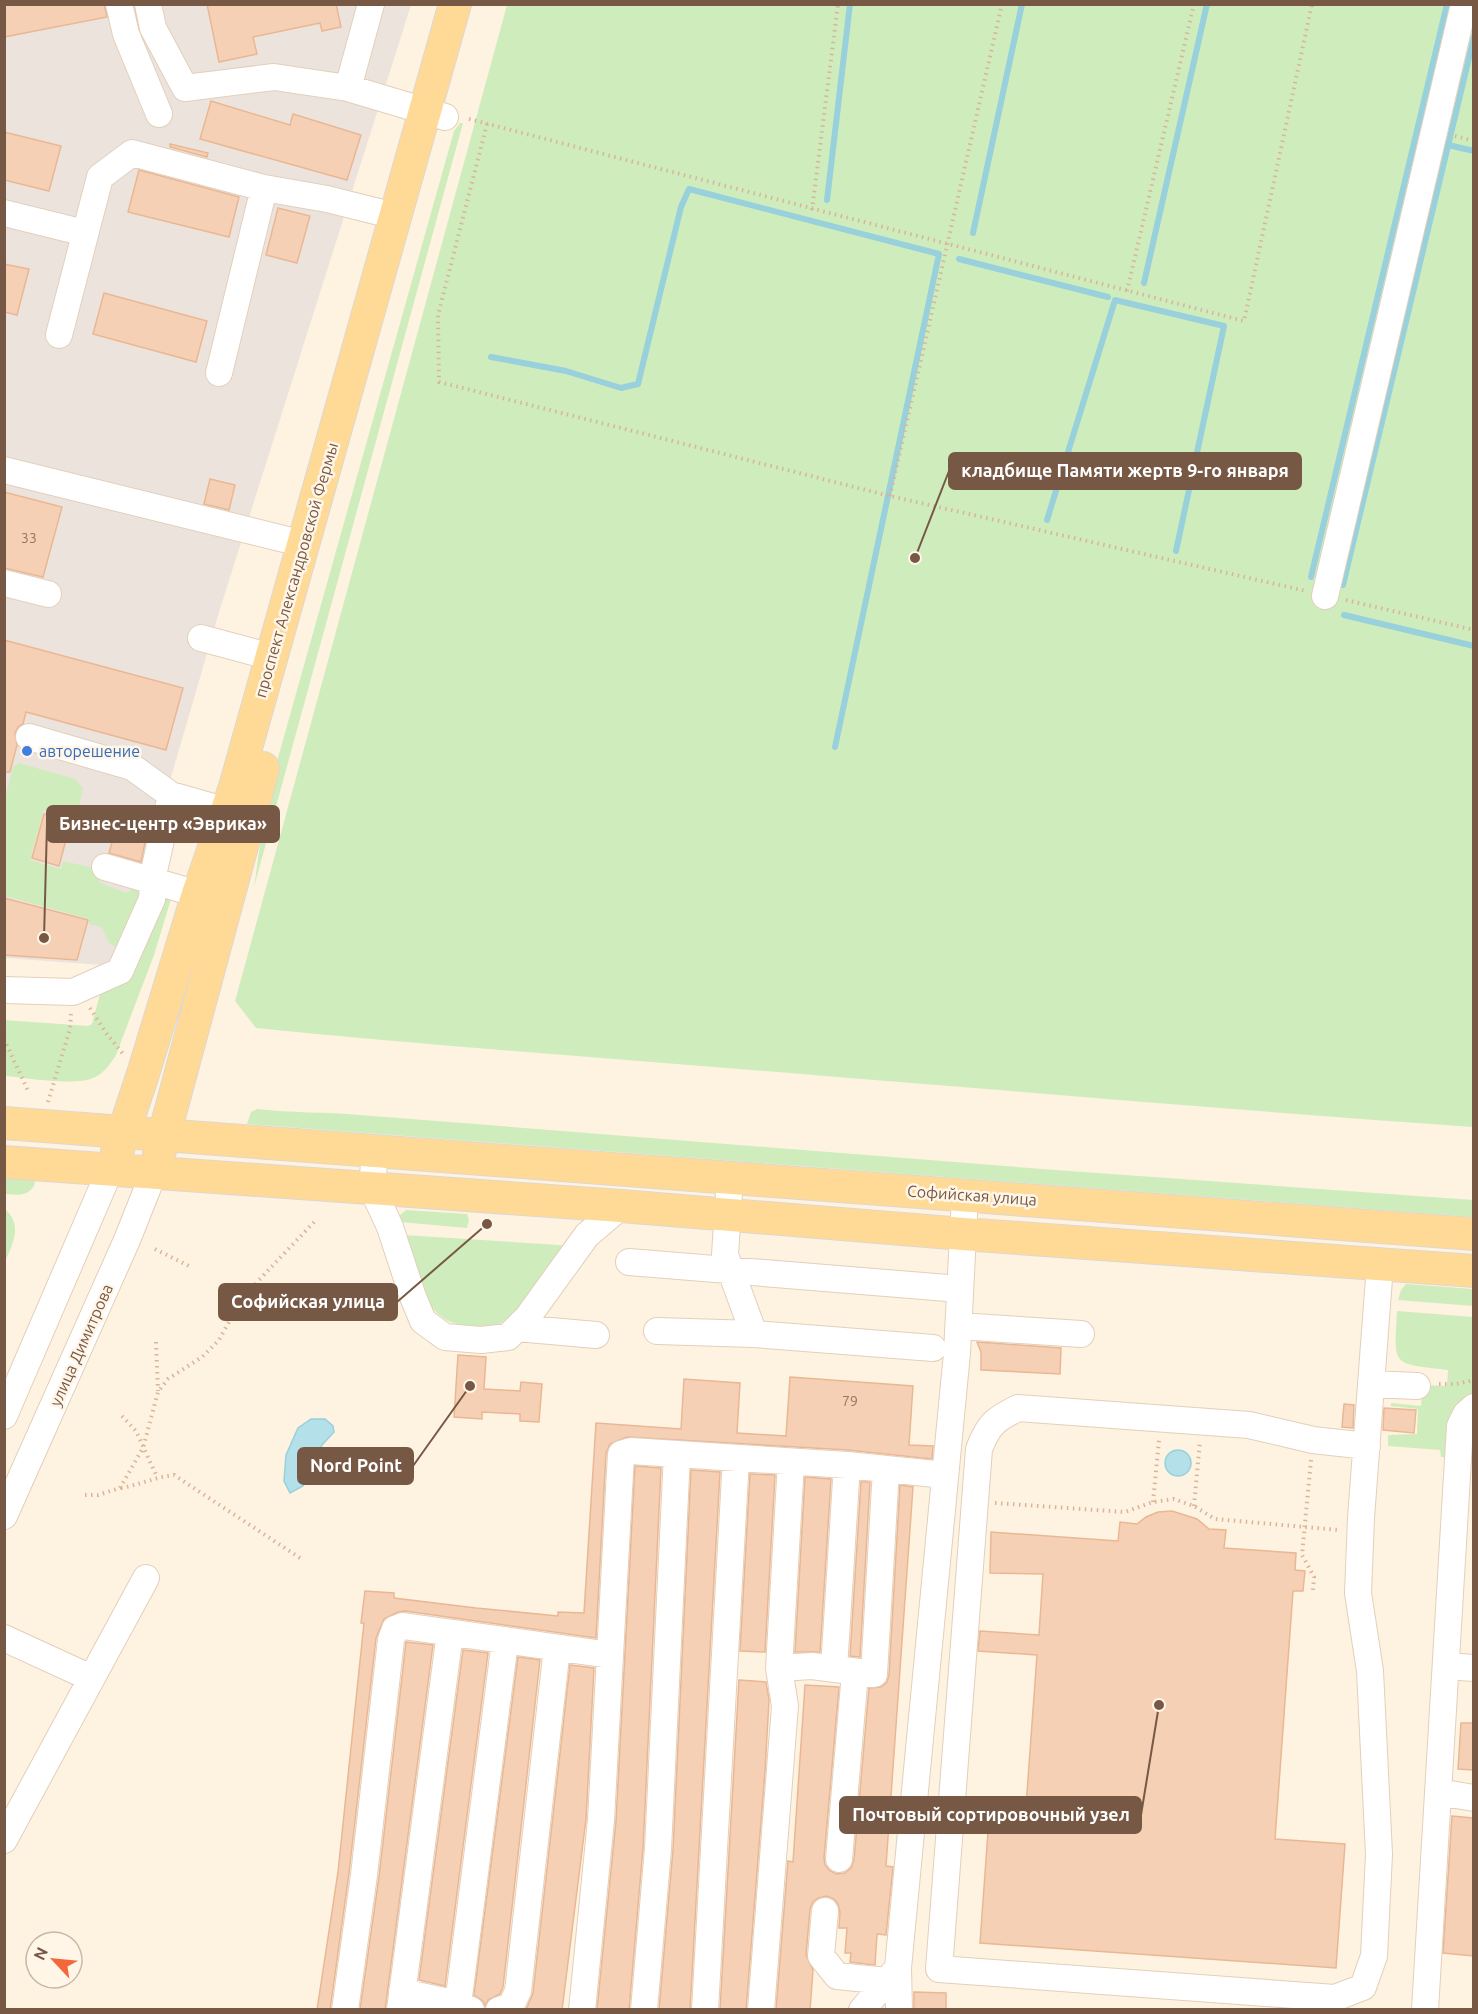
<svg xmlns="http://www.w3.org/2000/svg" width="1478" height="2014" font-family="Ubuntu,sans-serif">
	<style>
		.industrial { fill: #ece4dc }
		.green { fill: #cfecbd }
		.water { fill: #b3e0e9; stroke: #98d0dc; stroke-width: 1.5 }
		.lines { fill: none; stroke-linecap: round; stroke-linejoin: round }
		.stream { stroke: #98d0dc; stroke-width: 6 }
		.building { fill: #f6d0b5; stroke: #eab794; stroke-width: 1.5 }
		.minor-casing { stroke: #e3cfbb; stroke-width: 28 }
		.major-casing { stroke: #ded7d2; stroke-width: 34 }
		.path { stroke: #dab498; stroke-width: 4; stroke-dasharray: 1.5 4.5; stroke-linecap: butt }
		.minor { stroke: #fff; stroke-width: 26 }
		.major { stroke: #ffda96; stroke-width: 32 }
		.shop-dot { fill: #3f7fe0; stroke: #fff6e8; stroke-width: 2 }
		.labels { text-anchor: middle; stroke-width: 5; stroke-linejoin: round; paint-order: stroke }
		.number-label { font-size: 14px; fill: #977661 }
		.street-label { font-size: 16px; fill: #775845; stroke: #fff6e8 }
		.shop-label { font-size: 16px; fill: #366cbe; stroke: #fff6e8; text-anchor: start }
		.leader { fill: none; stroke: #775845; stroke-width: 2 }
		.callout-dot { fill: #775845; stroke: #fff6e8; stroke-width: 2 }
		.callout { fill: #775845; stroke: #775845; stroke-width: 2 }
		.callout-label { font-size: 18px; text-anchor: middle; font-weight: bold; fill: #fff }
	</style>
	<rect width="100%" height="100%" fill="#fef3e0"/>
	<path class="industrial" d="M4 5H411L220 609 116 966 5 958Z"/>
	<path class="green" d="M507 5H1473V1127C1257 1112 1041 1093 825 1076 635 1060 446 1047 256 1028L235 1001 237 994Z
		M460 123H463L254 887 267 797 454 131Z
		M19 763 75 779 83 788 76 820 44 809 30 860 61 869 63 861 102 870 99 882 126 893 137 887 145 889 125 951 110 944 101 927 89 924V919L5 896V799L13 767Z
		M163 894 171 899 154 955 116 1055C110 1064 104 1074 93 1078 75 1086 26 1078 5 1076L4 1020 88 1026 92 1024 100 994C106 987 116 990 122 984Z
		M257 1109C291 1113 325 1112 360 1115L1055 1170 1473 1200V1217L247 1124 251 1112Z
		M4 1178 34 1181 35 1184C28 1197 18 1195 5 1194Z
		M5 1209C23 1226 13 1242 5 1262Z
		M406 1210 467 1214 469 1220 467 1228 400 1222V1215Z
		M404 1235 559 1245 565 1246C551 1266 518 1319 496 1325 486 1328 474 1326 464 1325 449 1324 435 1314 427 1301 417 1283 411 1255 404 1235Z
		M1406 1284 1473 1289V1306L1398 1300 1401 1290Z
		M1397 1311 1473 1317V1398L1448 1457H1441L1440 1450 1388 1446V1435L1417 1434 1418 1409 1391 1406V1403L1421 1406 1423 1385 1447 1386 1448 1370C1391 1363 1394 1368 1397 1311Z"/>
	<path class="water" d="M311 1419H325L333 1426 334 1432 322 1445 303 1486 290 1493 284 1481 286 1455 298 1428Z
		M1165 1463a13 13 0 1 1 26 0a13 13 0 1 1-26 0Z"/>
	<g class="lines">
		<path class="stream" d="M1448 145 1474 151
			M827 200 850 4
			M973 233 1022 4
			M959 259 1108 297
			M1144 283 1207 4
			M491 357 566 371 621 388 638 384 681 207 689 189 939 254 835 747
			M1047 520 1115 300 1224 326 1176 551
			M1311 577 1447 4
			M1343 585 1474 37
			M1344 615 1474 646"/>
	</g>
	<path class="building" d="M4 4H104L107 17 4 37Z
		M207 4H336L341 27 322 31 320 23 253 37 257 54 219 62Z
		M211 101 290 125 293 114 361 135 347 180 200 139Z
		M4 132 61 146 49 191 4 180Z
		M170 144 208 153 207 157 170 147Z
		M139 170 239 197 229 237 128 212Z
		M278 208 310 216 297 263 266 255Z
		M4 264 29 269 17 315 4 312Z
		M104 293 207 321 196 362 93 334Z
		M210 479 235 485 229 510 204 504Z
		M4 492 62 507 43 577 4 568Z
		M4 640 183 688 166 750 26 712 23 724 18 727 15 733 17 745 10 772H4Z
		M44 814 71 821 59 866 32 858Z
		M120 814 149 823 141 862 109 853Z
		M4 898 88 920 77 960 4 955Z
		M977 1342 1061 1348 1060 1374 981 1370V1352Z
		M458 1355 486 1357 484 1389 520 1391 521 1382 542 1384 539 1422 520 1421V1414L482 1412V1419L454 1417Z
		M790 1377 913 1386 909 1445 933 1446 932 1459 848 1450 627 1437 610 1444 606 1453 596 1638 405 1611 398 1612 384 1619 376 1638 349 1873 330 2010H317L338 1872 364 1623H361L365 1591 394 1593V1598L476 1608 558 1616V1612L584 1613 596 1423 681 1429 684 1379 740 1383 737 1433 786 1436Z
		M1344 1404 1354 1405 1353 1428 1342 1427Z
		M1384 1408 1416 1410 1414 1433 1383 1430Z
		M635 1466 661 1468 643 1848 629 2010H597L616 1821Z
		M691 1470 720 1472 690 2010H659L673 1850Z
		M750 1474 775 1475 765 1652 740 1651Z
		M805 1477 831 1479 820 1652H795Z
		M861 1482H870L860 1657 850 1656Z
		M900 1485 913 1487 886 1866 893 1867 886 1935 877 1934 875 1965 850 1962 851 1953H845L847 1928H839L840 1912 838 1904 834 1899 827 1896 818 1898 813 1902 810 1909 806 1955 813 1970 810 2010H776L788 1861 793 1862 805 1685 839 1687 824 1858 825 1865 830 1871 837 1874 845 1873 851 1868 854 1860 869 1688 881 1687 887 1682 889 1675Z
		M1172 1511 1197 1519 1209 1529 1226 1530 1224 1548 1296 1553 1295 1570 1305 1571 1303 1591H1293L1275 1839 1345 1844 1336 1968 980 1943 989 1818 1025 1820 1037 1655 978 1651 980 1631 1039 1635 1043 1574 990 1573 991 1532 1118 1541 1120 1522 1137 1524 1146 1517 1158 1512Z
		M406 1642 433 1645 385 2010H360L379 1877Z
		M463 1650 488 1653 445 1986 419 1980Z
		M518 1657 540 1660 503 1987 500 1994 488 2000 485 2006 483 2001 474 1995Z
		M570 1665 594 1668 586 1819 562 2010H526L533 1993Z
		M739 1680 766 1682 769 1700 765 1771 746 2010H720Z
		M1461 1723H1473V1770L1458 1769Z
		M1452 1816 1473 1818V1956L1443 1953Z
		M914 1992 946 1993V2010H914Z"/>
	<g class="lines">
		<g class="minor-casing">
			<path id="minor" d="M119 4 126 34 159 114
				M148 4 153 28 185 88 274 77 348 88 445 117
				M348 88 371 4
				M4 213 85 233
				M59 335 100 177 132 153 264 188 327 199 395 216
				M219 373 264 188
				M4 470 304 544
				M4 583 48 594
				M1325 596 1464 4
				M201 638 272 657
				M29 737 132 767 171 795 227 811
				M105 867 198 894
				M4 990 73 992 120 971 152 899 154 871 171 795
				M375 1151 372 1188 390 1227 413 1297 423 1321 445 1337 481 1340 508 1337 527 1318 587 1235 621 1206
				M730 1177 725 1255 754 1334
				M629 1262 960 1289
				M959 1326 1081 1334
				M517 1328 596 1335
				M657 1331 754 1334 933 1348
				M1371 1384 1417 1386
				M4 1416 110 1170
				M1367 1446 1313 1440 1249 1425 1018 1408C994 1420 989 1424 979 1449L939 1969 1335 1998 1363 1987 1374 1956 1379 1854 1370 1671 1358 1593 1361 1518 1380 1265
				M4 1516 127 1240 154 1172
				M4 1638 91 1678
				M1446 1666 1474 1668
				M779 1668 812 1666 874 1674 886 1469
				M834 1668 847 1465
				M1438 1792 1474 1798
				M4 1840 146 1578
				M839 1859 855 1673
				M825 1911 821 1956 837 1976 887 1981
				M898 1968 899 2010
				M402 1992 458 2004 471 2010
				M458 2004 505 1641
				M345 2010 364 1875 391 1640 395 1629 403 1626 610 1655
				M400 2010 450 1633
				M499 2010 511 2006 518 1991 557 1648
				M582 2010 601 1820 621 1454 631 1451 847 1465 945 1475
				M644 2010 658 1849 677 1454
				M705 2010 736 1458
				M761 2010 785 1706 779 1668 791 1462
				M862 2010 898 1968 957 1353 965 1195
				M1425 2010 1460 1426 1466 1414 1474 1407"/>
		</g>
		<g class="major-casing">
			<path id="major" d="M4 1123 1474 1234
				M117 1152 143 1074 198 894 235 787 455 4
				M159 1154 263 768
				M4 1162 621 1206 963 1234 1474 1271"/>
		</g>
		<path class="path" d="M469 119 1244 321 1312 4
			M487 124 438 315 439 382 890 496 1306 591
			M1455 136 1474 141
			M812 210 838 4
			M1127 291 1194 4
			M890 496 1002 4
			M1346 600 1474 630
			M90 1008 106 1033 124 1055
			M4 1039 29 1093
			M48 1102 70 1029 71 1014
			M155 1249 189 1266
			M156 1342 158 1391
			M1439 1384H1456L1474 1380
			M122 1416 136 1431 157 1477
			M1311 1460 1302 1555 1314 1577 1313 1591
			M121 1488C139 1485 155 1477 174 1475L300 1558
			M85 1495H98L120 1488 143 1448 158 1392 168 1379 202 1357 219 1340 236 1309 259 1280 316 1220
			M1153 1502 1159 1440
			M995 1503 1125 1512 1153 1502 1174 1499 1194 1506 1215 1519 1339 1530
			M1194 1506 1200 1441"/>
		<use href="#minor" class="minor"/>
		<use href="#major" class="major"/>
	</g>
	<circle class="shop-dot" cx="27" cy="751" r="6"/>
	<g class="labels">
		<g class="number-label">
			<text x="29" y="543">33</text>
			<text x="850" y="1406">79</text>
		</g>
		<g class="street-label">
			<text transform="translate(296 570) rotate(-74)" y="6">проспект Александровской Фермы</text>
			<text transform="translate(972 1195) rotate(4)" y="6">Софийская улица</text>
			<text transform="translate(81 1345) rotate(-66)" y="6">улица Димитрова</text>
		</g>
		<g class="shop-label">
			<text x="39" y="757">авторешение</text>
		</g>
	</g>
	<path class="leader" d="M915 558L949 471M44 938L47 824M487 1224L397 1302M470 1386L413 1466M1159 1705L1141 1815"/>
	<g class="callout-dot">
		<circle cx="915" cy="558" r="6"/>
		<circle cx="44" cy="938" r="6"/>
		<circle cx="487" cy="1224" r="6"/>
		<circle cx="470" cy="1386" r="6"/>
		<circle cx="1159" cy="1705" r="6"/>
	</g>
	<g class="callout">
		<rect x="949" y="453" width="352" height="36" rx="6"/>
		<rect x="47" y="806" width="232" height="36" rx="6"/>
		<rect x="219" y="1284" width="178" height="36" rx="6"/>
		<rect x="298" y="1448" width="115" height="36" rx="6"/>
		<rect x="840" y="1797" width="301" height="36" rx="6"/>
	</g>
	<g class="callout-label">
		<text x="1125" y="477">кладбище Памяти жертв 9-го января</text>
		<text x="163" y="830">Бизнес-центр «Эврика»</text>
		<text x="308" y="1308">Софийская улица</text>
		<text x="356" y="1472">Nord Point</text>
		<text x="991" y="1821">Почтовый сортировочный узел</text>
	</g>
	<rect width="1478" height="2014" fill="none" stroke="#775845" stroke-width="12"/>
	<g transform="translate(54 1960) rotate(296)"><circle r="28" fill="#fff6e8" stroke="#c9b7a7" stroke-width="1.5"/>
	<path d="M0-4.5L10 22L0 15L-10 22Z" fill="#f3673a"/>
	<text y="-9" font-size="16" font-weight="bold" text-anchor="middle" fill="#775845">N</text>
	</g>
</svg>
